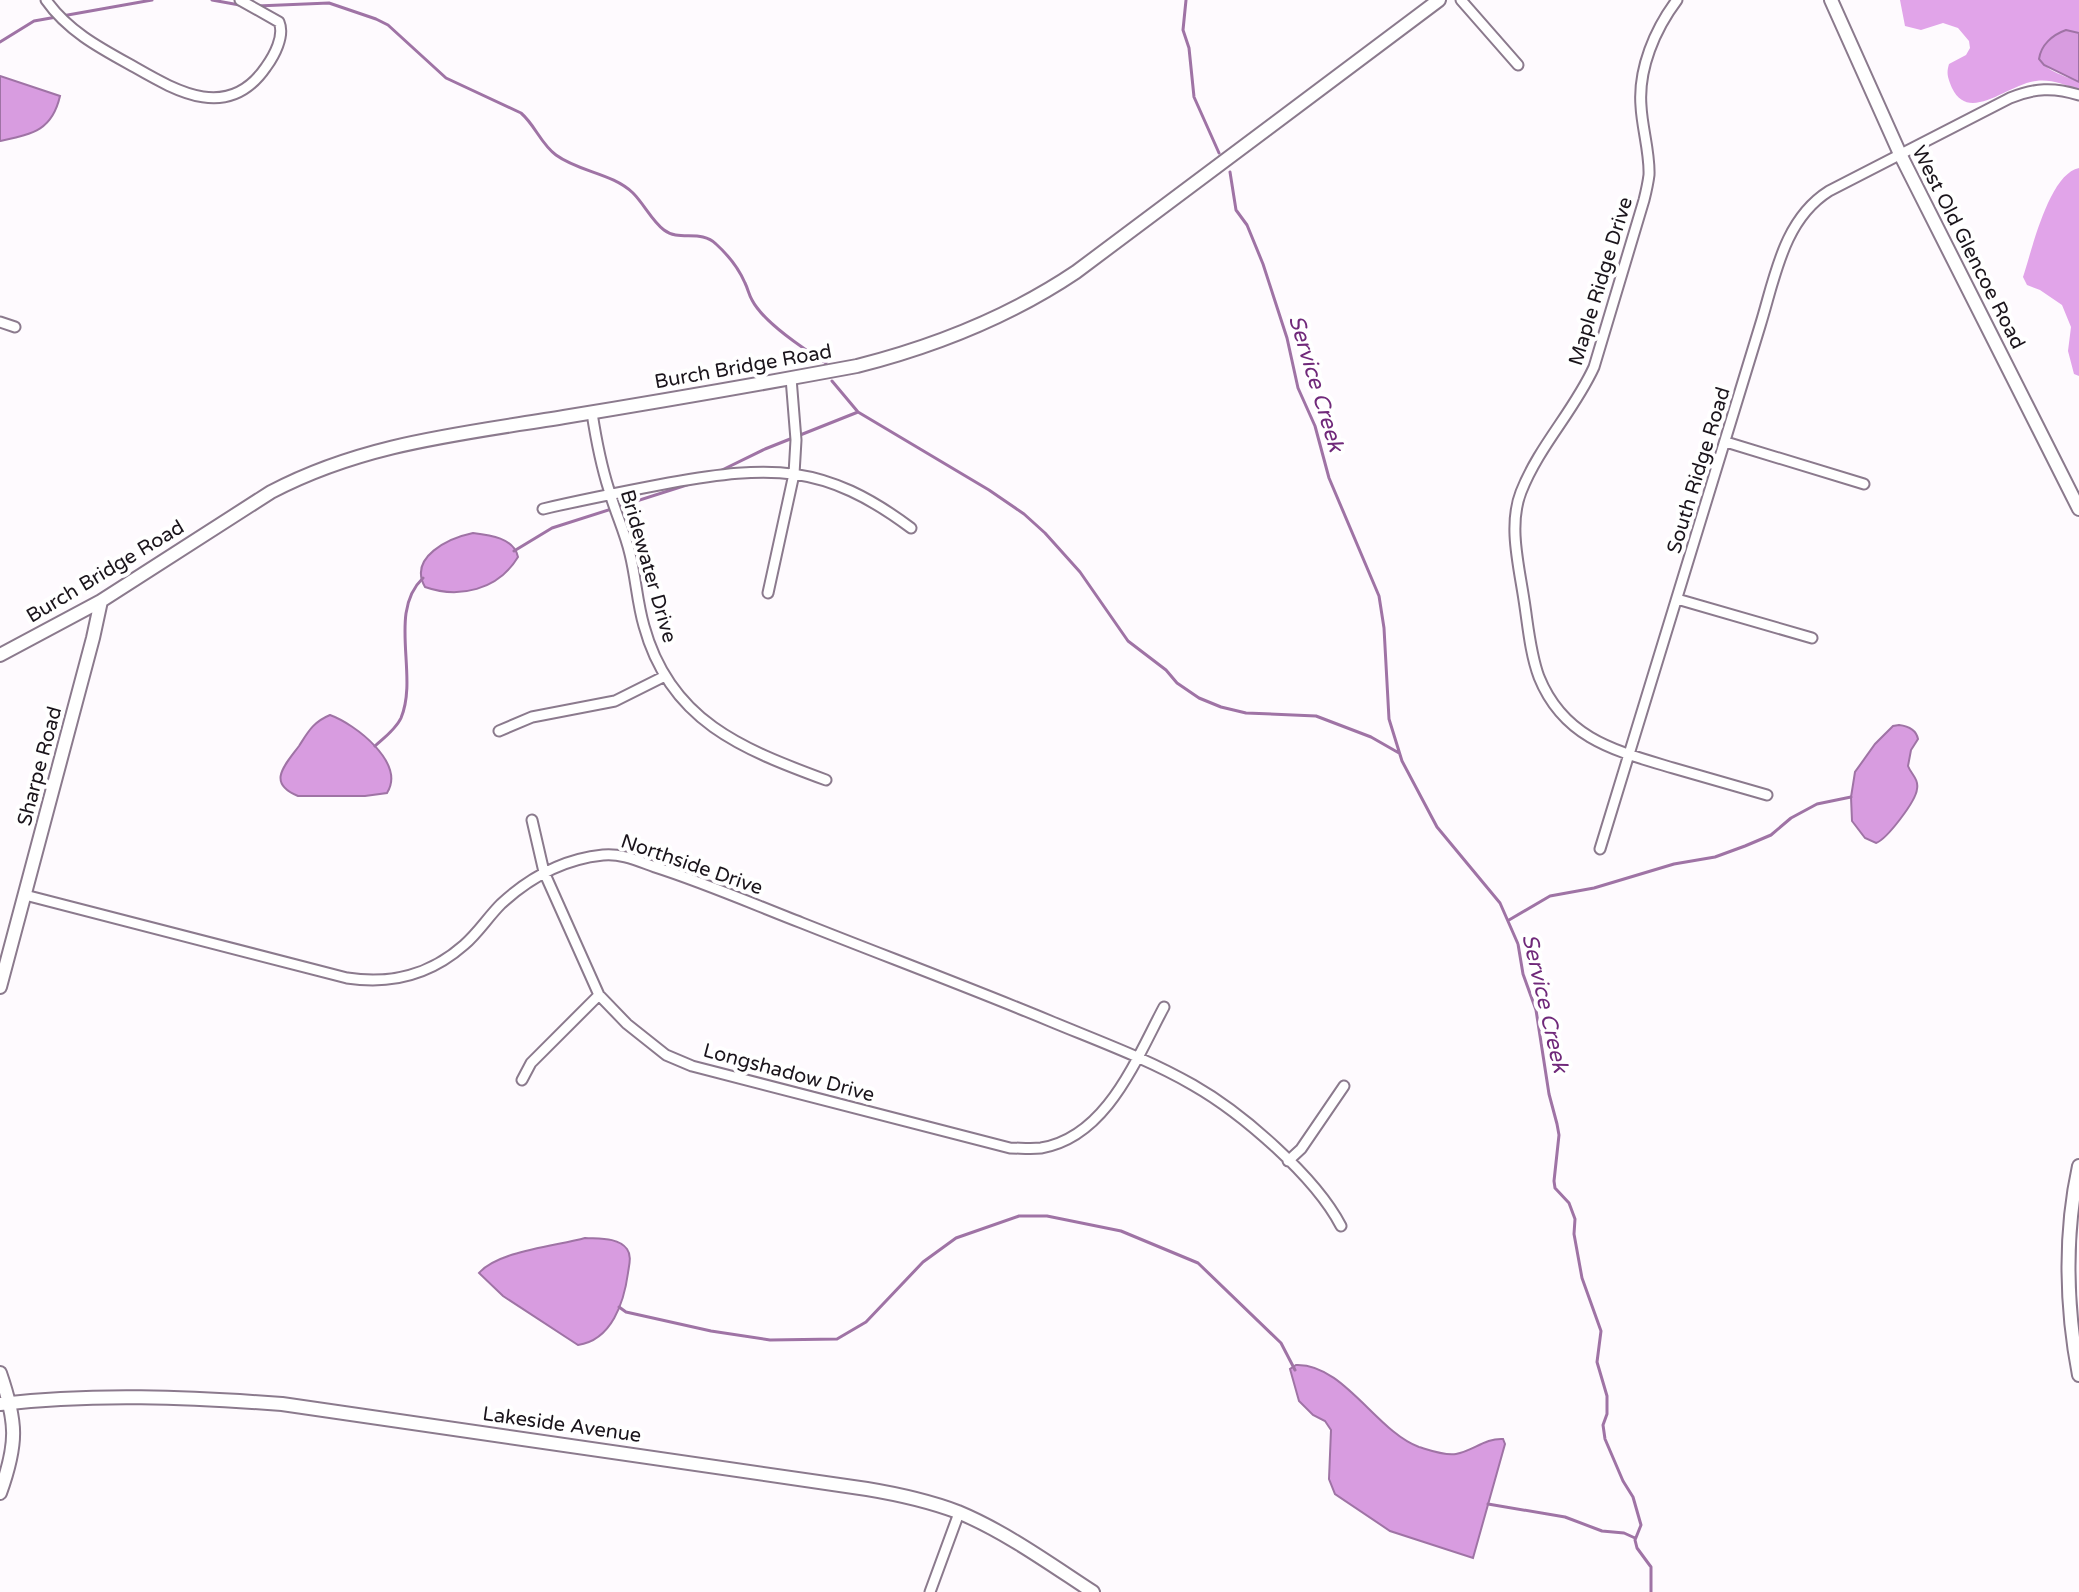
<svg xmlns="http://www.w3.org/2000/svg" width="2079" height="1592" font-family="'Varela Round',sans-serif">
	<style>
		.forest { fill: #e1a4e9 }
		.water { fill: #d89ce0; stroke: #9f73a5; stroke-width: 2 }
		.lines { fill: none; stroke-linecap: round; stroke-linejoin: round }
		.stream { stroke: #9f73a5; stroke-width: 3 }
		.minor-casing { stroke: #8b7a8d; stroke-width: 13 }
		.tertiary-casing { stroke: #8b7a8d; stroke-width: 16 }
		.minor { stroke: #fff; stroke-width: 9 }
		.tertiary { stroke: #fff; stroke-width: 12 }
		.labels { text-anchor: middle; stroke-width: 8; stroke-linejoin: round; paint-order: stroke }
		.street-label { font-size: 20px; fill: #1a141b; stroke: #fff }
		.water-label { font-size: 22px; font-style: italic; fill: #70297a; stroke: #fff }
	</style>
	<rect width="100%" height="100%" fill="#fefafe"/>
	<path class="forest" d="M1900 0H2079V33L2066 30 2039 56C2041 70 2066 76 2079 82V90C2065 85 2051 79 2036 81 2008 84 1969 124 1952 88 1948 78 1946 74 1949 64L1966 55 1970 48 1969 41 1958 28 1943 23 1921 30 1905 26Z
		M2079 168V376L2074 374 2068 351 2071 327 2062 305 2040 290 2027 285 2023 277C2032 250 2049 174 2079 168Z"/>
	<path class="water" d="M2066 30 2079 33V82L2044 65 2039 59C2041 45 2052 35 2066 30Z
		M0 76 60 96C52 131 32 134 0 141Z
		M473 533C490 535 514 538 518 557 498 590 459 599 425 587 408 557 449 538 473 533Z
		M330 715C355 724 406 763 387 793L365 796H298C266 783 285 765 299 746 308 732 313 722 330 715Z
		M1899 725C1908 726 1916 729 1918 739L1911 750 1908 766C1911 774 1919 779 1917 789 1916 801 1887 839 1876 843L1865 838 1852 821 1851 797 1855 772 1875 744 1893 726Z
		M585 1238C599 1239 618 1237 627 1249 632 1256 629 1265 628 1273 624 1302 612 1340 578 1345L503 1296 479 1273C498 1251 556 1246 585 1238Z
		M1296 1365C1343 1363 1377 1432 1419 1447 1429 1450 1445 1456 1456 1454 1473 1451 1485 1438 1503 1439L1505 1444 1473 1558 1390 1531 1335 1494 1329 1479 1331 1430 1325 1421 1313 1415 1299 1401 1290 1369Z"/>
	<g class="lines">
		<path class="stream" d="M212 0 245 6
			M1186 0 1183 30 1189 48 1194 97 1219 153
			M257 6 329 3 376 19 388 25 446 78 521 113C535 125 541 144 556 155 579 172 612 173 633 193 644 204 652 221 664 230 679 242 701 229 716 244 727 254 739 269 745 283 748 289 749 295 752 300 764 323 804 349 826 363
			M0 42 34 21 152 0
			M1230 172 1236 210 1247 225 1263 264 1287 338 1298 388 1315 426 1329 478 1379 596 1384 628 1389 719 1402 761 1437 827 1500 903 1518 944 1523 974 1536 1010 1549 1094 1557 1124 1559 1135 1554 1181 1555 1188 1569 1203 1575 1219 1574 1234 1582 1278 1601 1331 1597 1362 1607 1396V1414L1603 1425 1605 1439 1623 1481 1633 1497 1641 1525 1635 1540 1637 1548 1651 1567V1592
			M832 381 858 412 989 490 1024 514 1045 533 1080 572 1128 641 1166 670 1177 683 1199 698 1221 707 1246 713 1316 716 1371 737 1399 753
			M718 472 765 449 858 412
			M514 551 552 528 693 483
			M375 746C384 738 396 729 401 718 419 675 387 612 423 578
			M1509 920 1550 896 1594 888 1674 864 1715 857 1745 846 1771 835 1791 818 1817 804 1851 797
			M619 1307 626 1312 711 1331 770 1340 837 1339 866 1322 923 1262 956 1238 1019 1216H1047L1121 1231 1198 1263 1281 1343 1295 1370
			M1488 1504 1565 1517 1602 1531 1624 1533 1635 1538"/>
		<g class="minor-casing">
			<path id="minor" d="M46 0C67 30 98 47 129 64 173 89 227 124 266 67 274 56 285 36 279 22L240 0
				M1461 0 1518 65
				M1677 0C1655 29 1638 69 1641 106 1642 128 1650 153 1649 175 1648 183 1646 192 1644 200L1594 367C1574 411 1539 446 1521 492 1508 525 1519 566 1524 600 1528 625 1530 653 1539 677 1564 739 1616 751 1673 768 1704 777 1735 786 1767 795
				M0 322 15 327
				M592 413C596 439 601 465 609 490 615 512 625 532 630 554 636 578 637 602 644 626 670 721 742 749 826 780
				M1726 442 1864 484
				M543 509C585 499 627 491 669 483 771 465 824 463 911 528
				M768 593 794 474 796 440 791 378
				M1677 599 1812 638
				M499 731 532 717 615 701 665 676
				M532 820 544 872 599 995 627 1024 666 1055 692 1066 1010 1148C1020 1148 1031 1149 1041 1148 1107 1137 1136 1059 1164 1007
				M1600 849 1760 326C1775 278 1783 220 1829 191L2010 98C2034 88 2054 87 2079 95
				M25 895 347 978C392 985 430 975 464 945 478 933 488 917 501 904 529 878 564 859 603 855 621 853 638 861 655 867 705 883 753 904 802 923 885 956 968 987 1050 1021 1098 1041 1148 1059 1193 1085 1242 1113 1315 1176 1341 1226
				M522 1080 531 1063 599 995
				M1288 1161 1301 1149 1344 1086
				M930 1592 959 1513"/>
		</g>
		<g class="tertiary-casing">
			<path id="tertiary" d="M1831 0 1900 154 2079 509
				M0 655 101 601 271 492C364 443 461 434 564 417 662 401 760 384 857 366 936 346 1009 317 1076 272L1439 0
				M0 987 93 638 101 601
				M2079 1166C2064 1234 2066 1308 2079 1375
				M0 1373C17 1422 18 1443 0 1493
				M0 1404C93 1393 189 1397 282 1404L867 1489C897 1494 929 1501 958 1512 1006 1532 1050 1564 1093 1592"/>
		</g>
		<use href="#minor" class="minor"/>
		<use href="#tertiary" class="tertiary"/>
	</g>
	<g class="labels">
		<g class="street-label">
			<text transform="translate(1969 247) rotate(63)" y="7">West Old Glencoe Road</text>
			<text transform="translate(1600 281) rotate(-73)" y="7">Maple Ridge Drive</text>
			<text transform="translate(743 366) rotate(-10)" y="7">Burch Bridge Road</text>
			<text transform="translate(1698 470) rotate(-73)" y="7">South Ridge Road</text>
			<text transform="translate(649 566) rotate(74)" y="7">Bridewater Drive</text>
			<text transform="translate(105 571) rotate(-31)" y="7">Burch Bridge Road</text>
			<text transform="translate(39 766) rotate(-75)" y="7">Sharpe Road</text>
			<text transform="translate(692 864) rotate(19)" y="7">Northside Drive</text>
			<text transform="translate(789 1072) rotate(15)" y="7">Longshadow Drive</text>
			<text transform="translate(562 1424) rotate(8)" y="7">Lakeside Avenue</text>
		</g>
		<g class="water-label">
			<text transform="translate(1317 383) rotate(73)" y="8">Service Creek</text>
			<text transform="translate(1546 1003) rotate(77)" y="8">Service Creek</text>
		</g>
	</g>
</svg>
